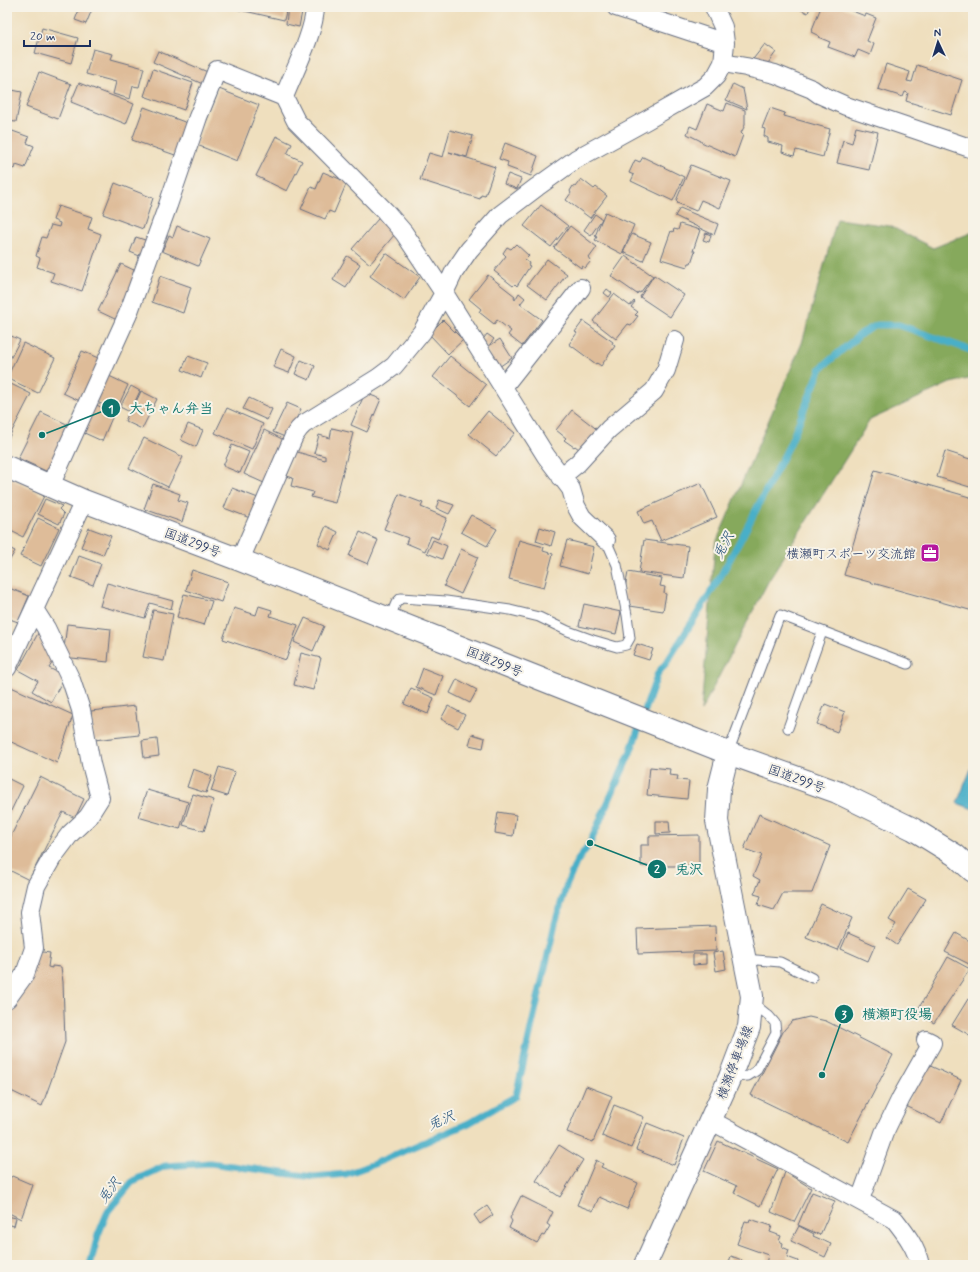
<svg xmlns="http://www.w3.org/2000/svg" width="980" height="1272" font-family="Mynerve,'Klee One',sans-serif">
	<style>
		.forest { fill: #86a95c; stroke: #506c5d }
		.water { fill: #48afc8; stroke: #326f93 }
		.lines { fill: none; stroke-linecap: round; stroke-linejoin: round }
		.stream { stroke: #48afc8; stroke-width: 7 }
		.building { fill: #debc99 }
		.service-casing { stroke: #656d80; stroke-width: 11 }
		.minor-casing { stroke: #656d80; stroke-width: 20 }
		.secondary-casing { stroke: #656d80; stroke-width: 24 }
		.trunk-casing { stroke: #656d80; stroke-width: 24 }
		.service { stroke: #fff; stroke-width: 9 }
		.minor { stroke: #fff; stroke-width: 18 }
		.secondary { stroke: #fff; stroke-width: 22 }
		.trunk { stroke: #fff; stroke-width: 22 }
		.labels { text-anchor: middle; stroke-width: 4; stroke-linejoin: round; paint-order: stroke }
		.street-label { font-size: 13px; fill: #1b2f5e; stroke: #f7f3e8 }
		.poi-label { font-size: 13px; fill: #1b2f5e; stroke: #f7f3e8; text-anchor: end }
		.water-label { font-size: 14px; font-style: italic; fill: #28557e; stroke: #f7f3e8 }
		.leader { fill: none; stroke: #0f766e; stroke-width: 1.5 }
		.callout-dot { fill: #0f766e; stroke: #f7f3e8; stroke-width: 1.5 }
		.mark-label { font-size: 12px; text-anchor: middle; font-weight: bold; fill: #fff }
		.callout-label { font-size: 14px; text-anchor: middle; font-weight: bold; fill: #0f766e; stroke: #f7f3e8; stroke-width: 4; stroke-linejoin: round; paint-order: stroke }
	</style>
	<rect width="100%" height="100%" fill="#f7f3e8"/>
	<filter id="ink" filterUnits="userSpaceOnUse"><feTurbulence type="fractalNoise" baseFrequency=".025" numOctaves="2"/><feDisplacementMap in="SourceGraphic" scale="8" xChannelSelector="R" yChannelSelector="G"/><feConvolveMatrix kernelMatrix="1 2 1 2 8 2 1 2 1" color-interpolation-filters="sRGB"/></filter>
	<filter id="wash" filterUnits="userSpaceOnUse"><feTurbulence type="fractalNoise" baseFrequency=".012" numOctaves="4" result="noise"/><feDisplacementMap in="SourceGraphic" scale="16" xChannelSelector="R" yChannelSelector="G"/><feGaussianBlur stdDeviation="0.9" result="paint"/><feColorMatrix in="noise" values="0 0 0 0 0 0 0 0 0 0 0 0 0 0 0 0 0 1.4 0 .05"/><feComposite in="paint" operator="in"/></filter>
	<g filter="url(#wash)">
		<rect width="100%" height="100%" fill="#efdfbe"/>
		<path class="forest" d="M837 219 890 226 933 248 973 232V378L950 383 870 420 768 582 701 711 715 545 802 343Z"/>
		<path class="water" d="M973 764V809L957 803Z"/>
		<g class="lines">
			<path class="stream" d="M90 1265 98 1235 108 1211 133 1181 165 1166 210 1163 313 1177 346 1174 374 1164 469 1123 516 1096 555 923 567 884 576 863 590 843 630 753 658 673 667 662 719 579 743 535 790 444 821 368 862 333 877 325H899L973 351"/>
		</g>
		<g id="blocks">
			<path class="building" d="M80 7H93L86 24 75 20Z
				M236 7H287L284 20 236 9Z
				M288 7H303L299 27 286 24Z
				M654 7H669L667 11Z
				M795 7H810L808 13Z
				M821 7H842L865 16 866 14 876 18 867 41 874 44 870 55 858 50 855 57 828 47 830 42 818 37 819 36 811 32Z
				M42 28 78 38 71 63 35 53Z
				M765 44 776 52 766 66 750 63Z
				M93 49 113 54 111 59 144 68 139 87 133 86 130 99 113 94 116 82 86 74Z
				M158 51 210 73 205 85 153 62Z
				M886 64 910 72 907 81 912 82 917 65 962 80 951 115 906 101 908 93 905 92 903 97 878 89Z
				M153 69 193 83 184 110 144 96Z
				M39 72 71 84 58 119 26 107Z
				M79 83 134 104 126 124 71 102Z
				M733 84 743 89 747 109 726 100Z
				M7 89 22 92 16 122 7 121Z
				M219 89 259 105 237 161 197 145Z
				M727 103 745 110V125L741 133 743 135 735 157 701 142V141L687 134 690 126 697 129 707 104 724 111Z
				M144 107 190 124 178 156 132 140Z
				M770 108 785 113 784 116 830 129 823 157 796 150 794 156 782 152 783 146 768 142V138L764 136 765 129 762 128Z
				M856 127 878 132 869 170 837 163 843 140 852 143Z
				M7 129 29 137 27 143 34 146 25 168 16 165 15 169 7 167Z
				M450 130 473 136 467 157 449 152 495 167 485 196 481 195 480 199 420 180 429 153 443 157Z
				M276 136 292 144 287 154 302 161 287 191 256 176Z
				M505 143 538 156 531 176 507 167 508 162 499 159Z
				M643 157 684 177 673 201 631 181 634 175 629 173 635 160 640 162Z
				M691 165 731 181 720 208 701 200 696 211 677 203 678 202 676 201Z
				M323 172 347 182 334 213 329 211 325 219 301 209 311 187 316 189Z
				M508 174 521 179 517 189 504 184Z
				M581 179 594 189 596 187 607 196 590 218 566 200 571 193 570 191 573 186 575 187Z
				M115 183 153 198 143 229 103 214Z
				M541 205 568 226 551 247 524 226Z
				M58 206 92 217 88 229 101 234 82 291 51 281 54 273 37 267 40 258 36 256 42 237 46 238 51 225 59 227 60 223 53 220Z
				M680 208 718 224 714 235 675 216Z
				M605 212 634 225 622 254 595 240 597 237 595 236Z
				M595 214 602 219 591 235 584 230Z
				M378 219 395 234 370 264 352 249Z
				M680 224 700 230 693 251H695L691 263H689L687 267 661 259 671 231 673 232 674 229 678 230Z
				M177 226 210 239 198 266 162 251 169 235 173 237Z
				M570 226 597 247 589 258 591 261 585 268 582 266 581 268 554 248Z
				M706 233 711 235 709 242 703 240Z
				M632 234 651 242 643 261 623 252Z
				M136 237 148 241 142 257 130 252Z
				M516 244 529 256 525 260 529 263 528 265 530 266 517 286 515 284 513 286 494 271 506 256 503 253 507 247 511 249Z
				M386 253 420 277 404 300 370 276Z
				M347 256 360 264 346 288 333 280Z
				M625 256 653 276 640 293 638 292 637 294 611 276Z
				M547 259 567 274 547 300 527 285Z
				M121 264 138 272 117 320 98 311Z
				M488 275 515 296 514 298 515 300 519 293 525 298 520 304 542 320 522 346 508 335 511 331 497 320 494 324 479 312 481 309 469 299Z
				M654 275 684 295 670 317 640 297Z
				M160 276 191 287 183 313 152 302Z
				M607 289 612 293 609 297 604 293Z
				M614 294 630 306 634 301 635 302 631 307 638 312 635 315 638 316 631 325 628 324 616 339 593 321Z
				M443 320 463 340 448 354 429 334Z
				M583 321 613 342 612 344 615 346 601 366 597 363 596 364 569 344 577 333 575 332Z
				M7 334 20 340 10 359 7 357Z
				M487 334 494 339 488 347 481 342Z
				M500 339 512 358 496 369 486 348Z
				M23 343 55 358 38 393 7 378Z
				M281 349 296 356 289 373 273 367Z
				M82 351 105 361 86 404 63 393Z
				M188 356 207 363 201 378 182 370Z
				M450 356 486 385 470 406 433 377Z
				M301 360 315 366 309 380 295 374Z
				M107 375 128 385 116 411 95 401Z
				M7 382 31 394 7 441Z
				M131 386 140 391 130 412 120 407Z
				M141 391 157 399 142 429 125 421 128 414 130 415Z
				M365 393 381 399 367 432 351 425Z
				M249 398 272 409 267 420 243 409Z
				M92 403 114 413 102 441 80 431Z
				M287 403 301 409 287 438 273 432Z
				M227 408 263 424 252 449 215 433Z
				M572 410 599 431 583 452 575 446 574 447 564 440 566 438 556 430Z
				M488 411 515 433 496 456 469 434Z
				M41 412 71 426 48 472 18 458Z
				M188 424 203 430 196 447 181 440Z
				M332 428 353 433 335 503 311 497 313 492 291 486 293 478 287 476 294 451 325 460V456L314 453 319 435 330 438Z
				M264 430 284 440 264 483 244 474Z
				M144 438 183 457 168 487 129 468Z
				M232 445 249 452 240 473 223 466Z
				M945 451 973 460V488L937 477Z
				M875 470 973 498V611L844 575Z
				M7 477 44 496 23 537 7 529Z
				M701 483 717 517 661 541 652 521 644 524 638 511Z
				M153 484 180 494 178 500 188 503 182 522 144 509Z
				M232 488 258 498 250 518 224 508Z
				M399 494 423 503 421 507 447 518 438 539 431 536 425 551 406 543 408 538 384 529Z
				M45 499 62 506 59 509 64 514 59 524 38 514Z
				M439 500 454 505 449 514 436 508Z
				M471 515 497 529 487 546 461 532Z
				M38 518 59 528 41 566 20 556Z
				M326 526 338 532 330 550 318 544Z
				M540 527 555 532 551 546 536 541Z
				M89 528 111 536 103 555 81 547Z
				M360 532 378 540 368 564 349 556Z
				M433 540 447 546 442 559 427 553Z
				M519 540 544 547 543 551 553 554 544 588 509 579Z
				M567 540 594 547 588 574 560 566Z
				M644 540 688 546 684 578 639 572Z
				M7 547 15 551 7 565Z
				M461 549 478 557 461 594 444 586Z
				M79 556 101 564 93 585 71 577Z
				M192 570 228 582 221 602 186 590Z
				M628 572 662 578 660 586 665 587 664 593 666 594 663 611 630 606V604L626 603 624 594Z
				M107 583 173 601 171 609 150 603 145 618 100 606Z
				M9 588 29 596 18 622 7 618V594Z
				M184 594 212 601 204 625 177 617Z
				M584 604 621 612 616 634 579 626Z
				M259 606 272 610 270 616 298 625 286 660 223 639 234 608 256 615Z
				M153 610 173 614 164 661 143 657Z
				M305 618 324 626 313 651 294 642Z
				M67 624 111 629 108 662 63 657Z
				M42 626 54 660 49 668 65 676 51 702 32 691 38 681 18 670Z
				M7 635 16 640 7 658Z
				M637 644 653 649 649 660 633 655Z
				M301 653 321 658 313 690 294 685Z
				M423 668 443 676 436 695 416 687Z
				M457 679 477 690 470 703 450 693Z
				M9 686 73 715 57 763 7 740V691Z
				M411 688 434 698 428 714 404 704Z
				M825 704 845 712 837 732 817 724Z
				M135 706 139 735 94 740 91 711Z
				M448 706 465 715 458 728 441 719Z
				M472 734 485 738 483 748 469 745Z
				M157 739 159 756 144 758 142 741Z
				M219 767 235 772 227 796 211 791Z
				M650 767 670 769 669 775 678 776 677 780 689 781 687 799 647 795Z
				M193 769 212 776 206 793 187 787Z
				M40 777 84 799 75 818 63 812 29 880 7 869V844Z
				M7 778 23 786 9 815 7 813Z
				M147 790 188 802 180 829 138 817Z
				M193 794 214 800 204 831 183 825Z
				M498 812 516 815 513 836 495 833Z
				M759 814 830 846 812 893H783L774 910 758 905 761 896 754 894 760 880 753 876 762 855 744 849Z
				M656 821H669L670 833 656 834Z
				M699 835V866H641V845H649V836Z
				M908 889 926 899 897 945 887 938 896 924 889 920Z
				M821 904 852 918 838 950 806 937Z
				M715 926 716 951 638 954 637 929Z
				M848 933 875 945 868 961 841 949Z
				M956 933 973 943V966L945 952Z
				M36 951 50 953 48 967 52 968V966L61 967 63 982 65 1042 42 1106 7 1089V1003Z
				M723 951 726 969 716 971 713 953Z
				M693 954H706V964L693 965Z
				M948 957 970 969 934 1023 916 1013Z
				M968 999 973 1003V1037L952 1025Z
				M809 1017 826 1021 893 1055 848 1142 751 1095 784 1030 792 1021Z
				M926 1064 961 1080 941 1123 906 1106Z
				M586 1086 612 1096 593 1142 567 1132Z
				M614 1105 644 1117 631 1148 602 1136Z
				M647 1123 684 1138 674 1165 636 1150Z
				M718 1141 778 1169 760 1206 734 1193 737 1186 704 1171Z
				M559 1145 583 1160 560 1197 536 1181Z
				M596 1160 603 1164 601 1167 638 1183 627 1209 599 1197 593 1211 577 1205Z
				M785 1172 811 1188 794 1222 771 1212Z
				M12 1176 33 1185 21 1219 7 1212V1182Z
				M812 1192 835 1201 820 1235 798 1225Z
				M521 1196 553 1212 547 1224 550 1226 544 1236 542 1235 537 1243 509 1228 512 1221 510 1218Z
				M487 1206 493 1215 480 1224 474 1215Z
				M7 1216 16 1218 14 1226 7 1224Z
				M750 1219 772 1226 770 1232 781 1236 779 1241 783 1243 782 1247 789 1250 787 1257 798 1261 797 1265H772L766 1263 768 1255 737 1244 745 1221 749 1222Z
				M799 1226 814 1234 813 1236 831 1244 825 1257 791 1241Z
				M731 1256 742 1260 740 1265H728Z"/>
		</g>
	</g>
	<g filter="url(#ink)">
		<use href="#blocks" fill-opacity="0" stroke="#656d80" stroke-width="1"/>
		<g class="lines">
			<g class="service-casing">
				<path id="service" d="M389 619 396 603 401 598 446 601 510 610 539 617 568 631 593 640 617 647 626 645 630 638 627 615 617 565 606 540
					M788 728 822 632
					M728 753 780 615 908 664
					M744 959 780 962 812 978
					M731 1077 748 1076 756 1071 776 1033 775 1023 769 1016 753 1003"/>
			</g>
			<g class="minor-casing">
				<path id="minor" d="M315 7C315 31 293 74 284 97L296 121 385 211 404 233 444 293 546 456 571 489 576 506 582 517 606 540
					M616 7 725 43
					M723 63 746 67 775 74 812 89 819 94 846 106 973 149
					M503 387 581 288
					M561 477 578 463 609 429 654 391 666 370 675 340
					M50 486 128 314 168 205 198 117 217 70 284 97
					M240 560 294 436 299 429 304 424 378 378 394 366 422 332 444 293 454 272 469 250 500 215 537 187 576 159 645 121 705 87 716 76 723 63 725 43 723 27 714 7
					M7 668 84 501
					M7 999 25 974 34 948 30 912 36 886 52 858 70 834 88 817 100 798 91 764 81 710 71 680 46 628 34 609
					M710 1120 895 1220C906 1234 916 1247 920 1265
					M860 1200 884 1133 901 1098 932 1043 926 1040"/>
			</g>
			<g class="secondary-casing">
				<path id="secondary" d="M645 1265 730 1077 749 1027 752 996 717 821 719 789 728 753"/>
			</g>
			<g class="trunk-casing">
				<path id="trunk" d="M7 467 84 501 240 560 728 753 837 792 913 829 955 855 973 871"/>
			</g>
			<use href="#service" class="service"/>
			<use href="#minor" class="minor"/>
			<use href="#secondary" class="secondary"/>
			<use href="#trunk" class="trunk"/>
		</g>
	</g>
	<defs>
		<g id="office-square" transform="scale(1)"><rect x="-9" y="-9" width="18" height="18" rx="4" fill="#b5179e" stroke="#f7f3e8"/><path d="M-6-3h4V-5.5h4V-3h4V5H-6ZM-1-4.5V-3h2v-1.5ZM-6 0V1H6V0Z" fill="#fff"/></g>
	</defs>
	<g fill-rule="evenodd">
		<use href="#office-square" x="930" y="553"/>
	</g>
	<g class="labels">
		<g class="street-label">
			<text transform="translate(193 542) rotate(21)" y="5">国道299号</text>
			<text transform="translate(495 661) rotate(22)" y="5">国道299号</text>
			<text transform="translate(797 778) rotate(20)" y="5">国道299号</text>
			<text transform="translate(734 1062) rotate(-69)" y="5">横瀬停車場線</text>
		</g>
		<g class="poi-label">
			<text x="916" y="558">横瀬町スポーツ交流館</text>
		</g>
		<g class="water-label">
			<text transform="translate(723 545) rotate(-62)" y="5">兎沢</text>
			<text transform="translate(441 1120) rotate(-23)" y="5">兎沢</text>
			<text transform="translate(109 1190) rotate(-53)" y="5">兎沢</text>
		</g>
	</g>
	<path class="leader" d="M42 435L111 408M590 843L657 869M822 1075L844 1014"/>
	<g class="callout-dot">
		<circle cx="42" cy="435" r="4"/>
		<circle cx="590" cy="843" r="4"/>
		<circle cx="822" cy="1075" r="4"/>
		<circle cx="111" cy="408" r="10"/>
		<circle cx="657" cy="869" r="10"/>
		<circle cx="844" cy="1014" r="10"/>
	</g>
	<g class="mark-label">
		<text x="111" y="413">1</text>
		<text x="657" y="873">2</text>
		<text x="844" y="1019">3</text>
	</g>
	<g class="callout-label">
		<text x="171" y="413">大ちゃん弁当</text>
		<text x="689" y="874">兎沢</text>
		<text x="897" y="1019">横瀬町役場</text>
	</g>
	<rect width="980" height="1272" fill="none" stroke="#f7f3e8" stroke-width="24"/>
	<g transform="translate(938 42) rotate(356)" stroke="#f7f3e8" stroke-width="3" paint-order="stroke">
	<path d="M0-3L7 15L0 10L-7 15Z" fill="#1b2f5e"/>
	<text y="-6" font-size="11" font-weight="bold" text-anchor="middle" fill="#1b2f5e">N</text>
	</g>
	<path d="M24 40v6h66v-6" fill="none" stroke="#1b2f5e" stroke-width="2"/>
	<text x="30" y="40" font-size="12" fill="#1b2f5e" stroke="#f7f3e8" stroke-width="3" paint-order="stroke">20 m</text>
</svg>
